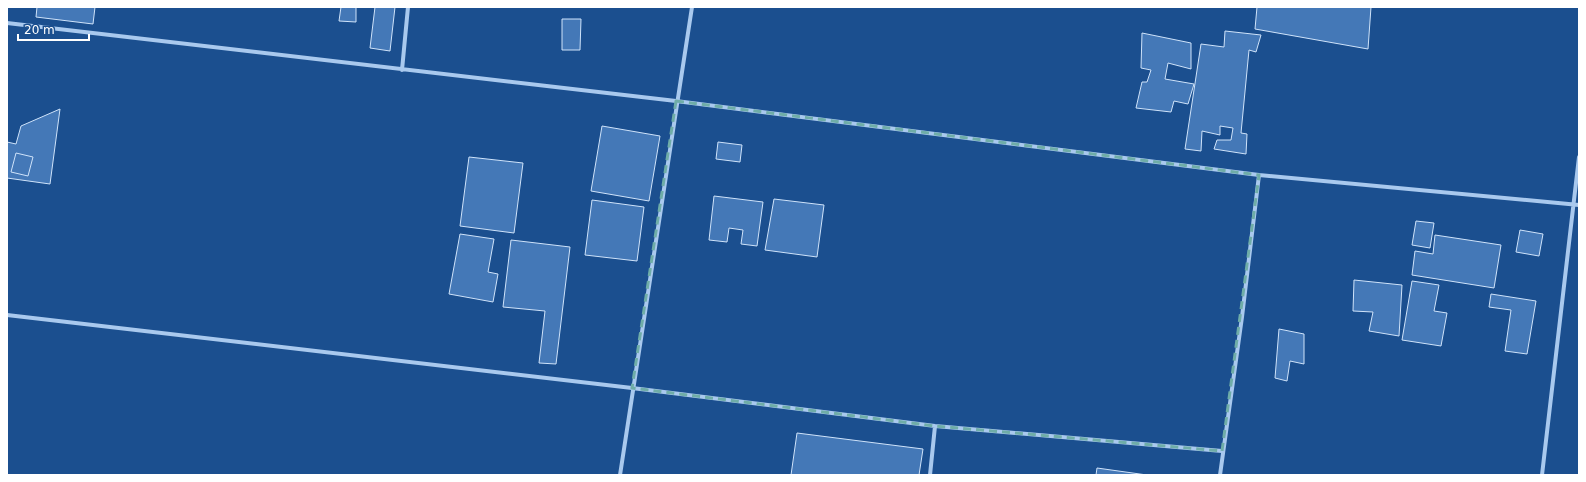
<svg xmlns="http://www.w3.org/2000/svg" width="1586" height="482" font-family="'DejaVu Sans',sans-serif">
	<style>
		.building { fill: #4478b7; stroke: #cfe3fa }
		.lines { fill: none; stroke-linecap: round; stroke-linejoin: round }
		.minor { stroke: #a9c9ee; stroke-width: 4 }
		.marked { fill: none; stroke: #6fada8; stroke-width: 3; stroke-dasharray: 8 5; stroke-linejoin: round }
	</style>
	<rect width="100%" height="100%" fill="#1b4f8f"/>
	<path class="building" d="M37 7H95L93 24 36 17Z
		M341 7H356V22L339 21Z
		M375 7H395L390 51 370 48Z
		M1257 7H1371L1368 49 1255 29Z
		M562 19H581L580 50H562Z
		M1225 31 1261 35 1256 52 1249 50 1241 133 1247 134 1246 154 1214 149 1217 140H1231L1233 128 1220 126V135L1202 131 1201 151 1185 149 1201 44 1224 47Z
		M1142 33 1191 43V69L1168 63 1165 79 1194 84 1188 104 1174 101 1171 112 1136 108 1142 82H1147L1151 70 1141 68Z
		M60 109 50 184 7 178V142L16 144 21 126Z
		M602 126 660 136 649 201 591 191Z
		M718 142 742 145 740 162 716 159Z
		M16 153 33 157 28 176 11 172Z
		M469 157 523 163 514 233 460 226Z
		M714 196 763 202 757 246 741 244 743 230 729 228 727 242 709 240Z
		M774 199 824 205 817 257 765 250Z
		M592 200 644 207 637 261 585 255Z
		M1416 221 1434 223 1430 248 1412 245Z
		M1520 230 1543 234 1539 256 1516 252Z
		M460 234 494 239 488 272 498 274 493 302 449 294Z
		M1435 235 1501 245 1494 288 1412 275 1415 251 1433 254Z
		M511 240 570 247 556 364 539 363 545 311 503 307Z
		M1354 280 1402 285 1399 336 1369 331 1373 312 1353 311Z
		M1412 281 1439 285 1434 311 1447 313 1441 346 1402 340Z
		M1491 294 1536 301 1527 354 1505 351 1511 310 1489 307Z
		M1279 329 1304 334V364L1290 361 1287 381 1275 378Z
		M797 433 923 449 919 475H791Z
		M1097 468 1147 475H1096Z"/>
	<g class="lines">
		<path class="minor" d="M7 23 676 101 1259 175 1579 205
			M402 70 408 7
			M7 315 632 388 935 426 1222 451
			M620 475 692 7
			M930 475 935 426
			M1220 475 1242 317 1259 175
			M1542 475 1579 157"/>
	</g>
	<path class="marked" d="M676 101 1259 175 1222 451 935 426 632 388Z"/>
	<rect width="1586" height="482" fill="none" stroke="#ffffff" stroke-width="16"/>
	<path d="M18 34v6h71v-6" fill="none" stroke="#ffffff" stroke-width="2"/>
	<text x="24" y="34" font-size="12" fill="#ffffff" stroke="#1b4f8f" stroke-width="3" paint-order="stroke">20 m</text>
</svg>
